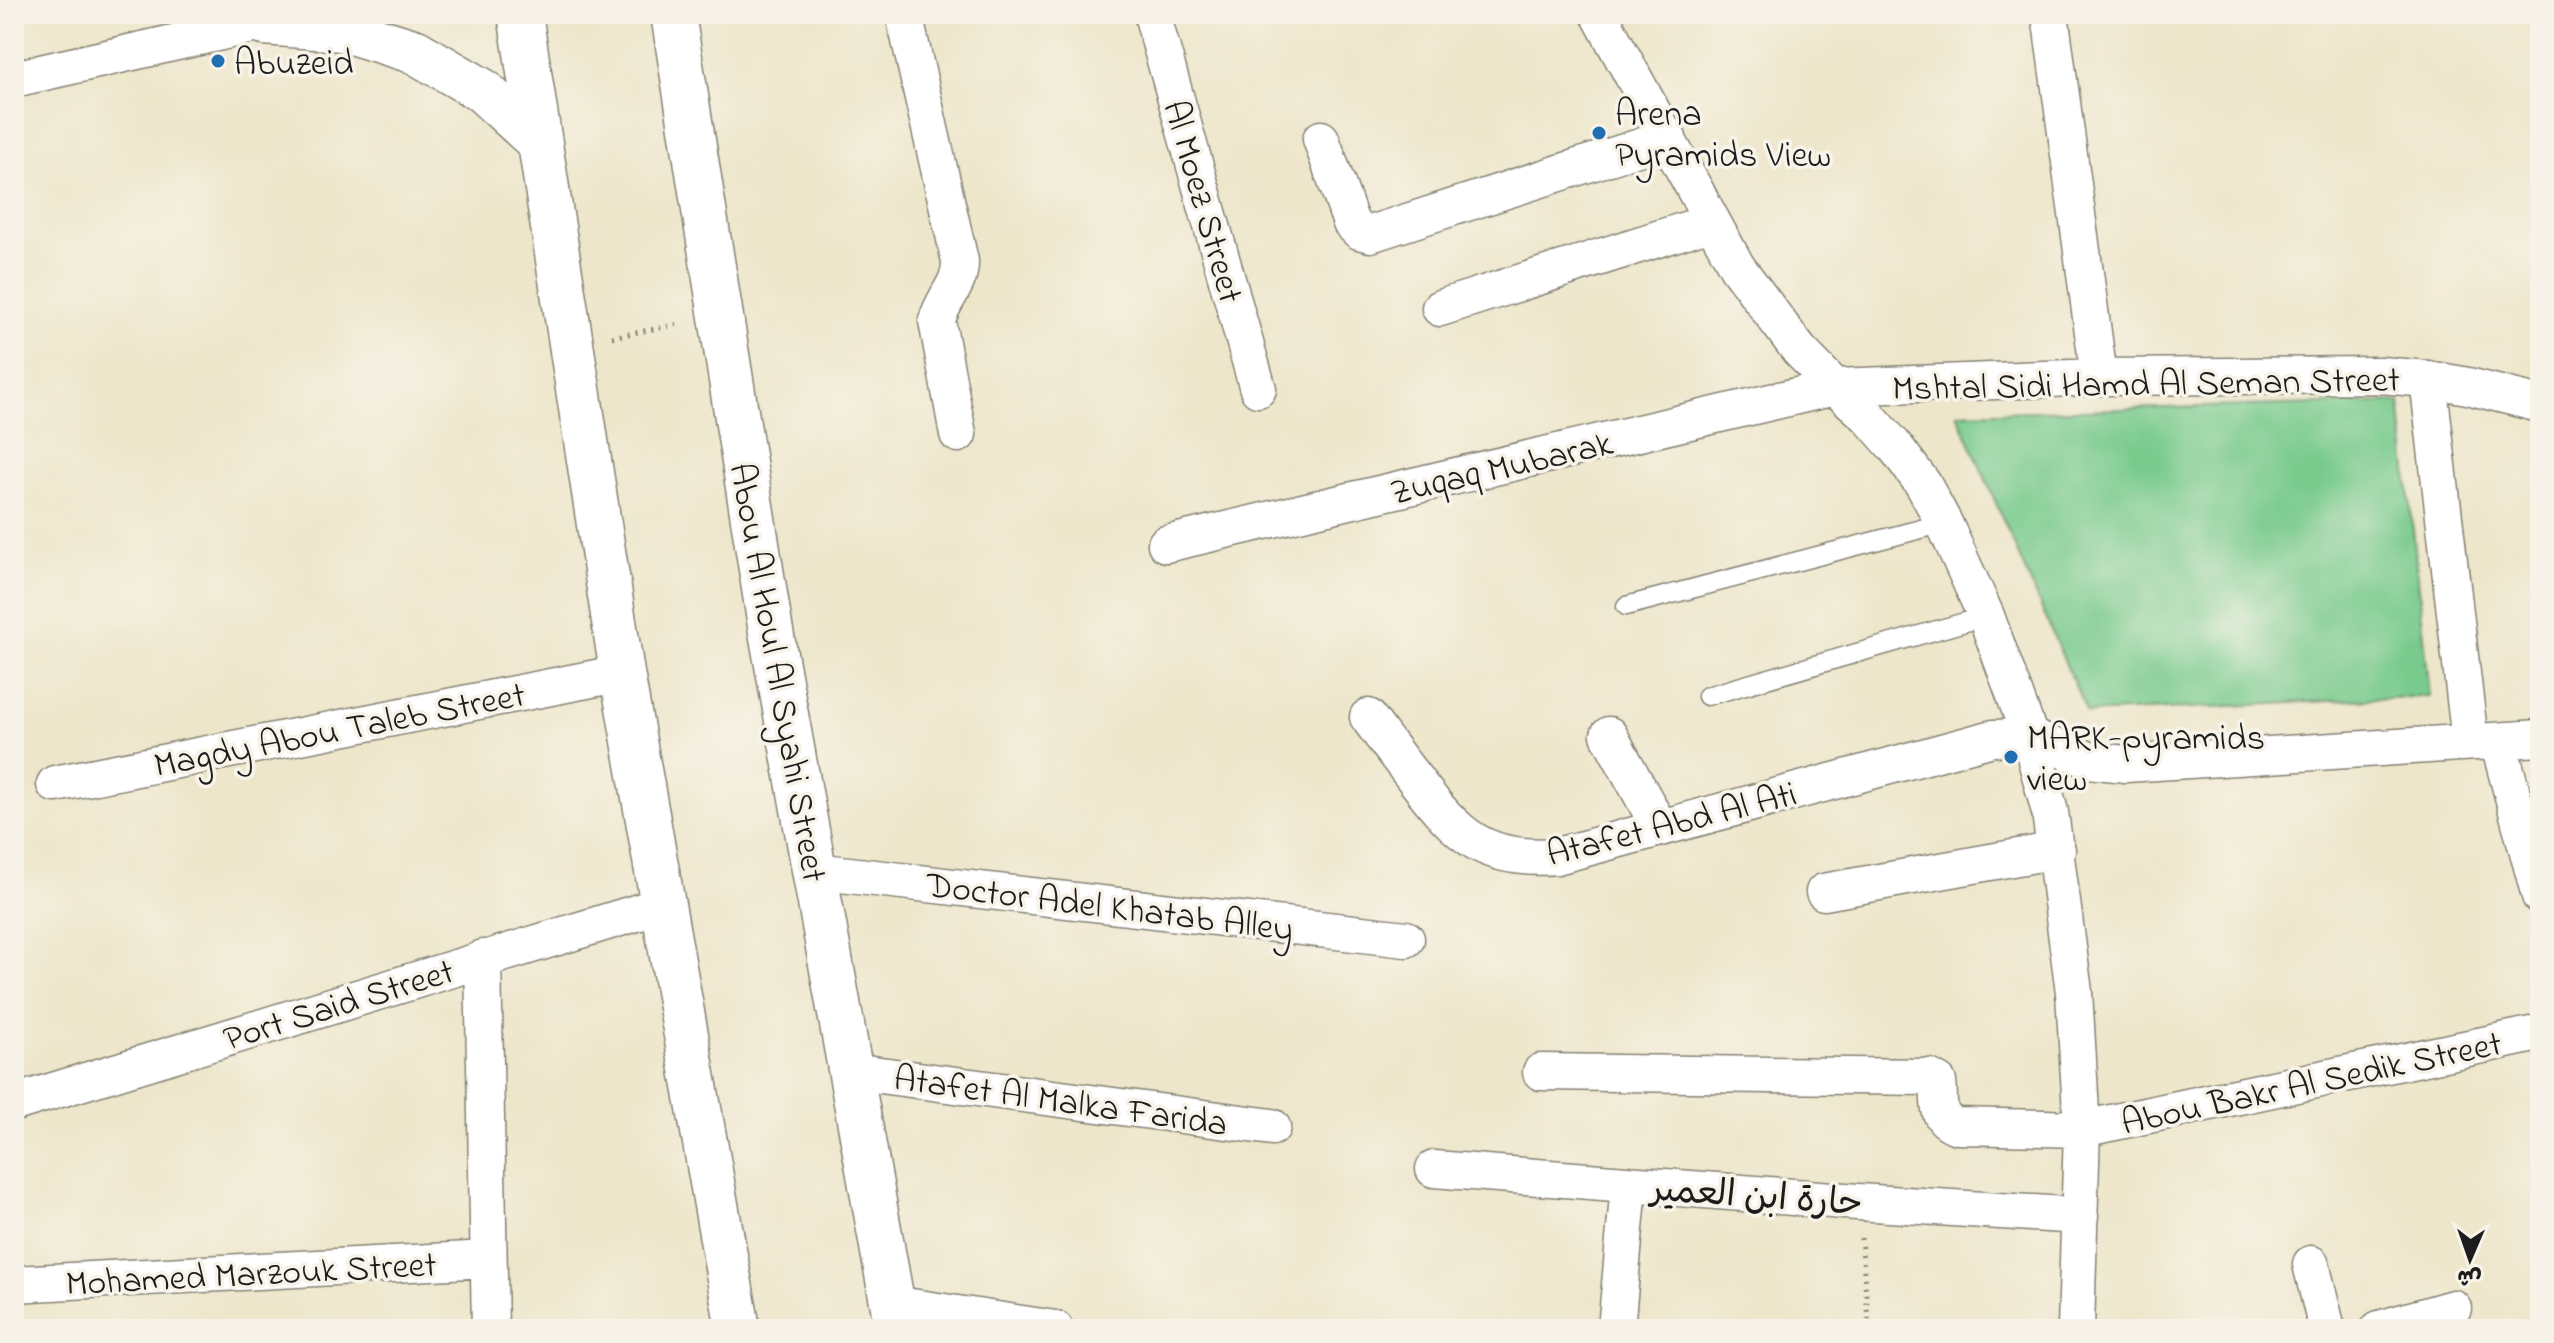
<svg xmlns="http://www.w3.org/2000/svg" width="2554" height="1343" font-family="'Indie Flower','Playpen Sans Arabic',sans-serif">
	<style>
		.green { fill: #79cb8d; stroke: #4a7454; stroke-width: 2 }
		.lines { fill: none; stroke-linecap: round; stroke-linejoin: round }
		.lane-casing { stroke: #848173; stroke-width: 21 }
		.street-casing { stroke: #848173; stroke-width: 39 }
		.secondary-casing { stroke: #848173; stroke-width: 47 }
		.path { stroke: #848173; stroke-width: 5; stroke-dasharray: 2 6; stroke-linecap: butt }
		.lane { stroke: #fff; stroke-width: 18 }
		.street { stroke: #fff; stroke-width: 36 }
		.secondary { stroke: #fff; stroke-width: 44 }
		.poi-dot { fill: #1f6fb2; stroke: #f7f3e8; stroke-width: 3 }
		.labels { text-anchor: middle; stroke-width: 7; stroke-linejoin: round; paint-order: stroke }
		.poi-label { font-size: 36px; fill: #1c1c1c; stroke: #f7f3e8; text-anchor: start }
		.street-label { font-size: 36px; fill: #1c1c1c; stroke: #f7f3e8 }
	</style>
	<rect width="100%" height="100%" fill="#f7f3e8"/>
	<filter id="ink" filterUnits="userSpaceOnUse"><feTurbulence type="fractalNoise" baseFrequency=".0125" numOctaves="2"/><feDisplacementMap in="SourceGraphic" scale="16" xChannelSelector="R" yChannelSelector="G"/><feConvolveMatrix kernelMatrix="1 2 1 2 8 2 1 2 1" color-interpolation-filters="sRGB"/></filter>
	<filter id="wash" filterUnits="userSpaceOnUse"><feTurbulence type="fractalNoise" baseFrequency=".006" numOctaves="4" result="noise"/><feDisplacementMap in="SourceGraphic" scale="32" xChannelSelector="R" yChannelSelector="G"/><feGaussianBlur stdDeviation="1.8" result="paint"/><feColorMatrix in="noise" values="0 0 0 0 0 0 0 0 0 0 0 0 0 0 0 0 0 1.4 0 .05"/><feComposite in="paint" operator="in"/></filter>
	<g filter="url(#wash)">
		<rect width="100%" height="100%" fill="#ede6ca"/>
		<path class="green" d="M2400 402 2430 696 2087 713 1957 413Z"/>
	</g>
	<g filter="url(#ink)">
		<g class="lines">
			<g class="lane-casing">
				<path id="lane" d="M1626 606 1944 523
					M1707 696 1986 616"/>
			</g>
			<g class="street-casing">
				<path id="street" d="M904 14 960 261C961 285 942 299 937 321L958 434
					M1152 14 1258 389
					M1599 14 1737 267 1799 350 1835 387 1868 416 1897 449 1923 484 1944 523 1986 616 2030 737 2050 812 2074 992 2082 1129 2076 1329
					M2050 14 2099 377
					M14 79 292 16
					M1321 139 1351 223 1359 231 1370 234 1668 138
					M1440 308 1711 222
					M2428 379 2468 386 2540 404
					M1166 544 1835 387 2099 377 2381 375 2428 379 2470 742
					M1368 717C1384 739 1400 760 1417 782 1458 836 1485 862 1557 856L1993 738 2030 737 2089 760 2125 764 2540 738
					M1609 735 1660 828
					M2498 741 2540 896
					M55 784 622 673
					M814 871 1406 939
					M1824 892 2057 850
					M483 958 490 1329
					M850 1071 1272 1127
					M1541 1072 1929 1077 1938 1082C1941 1102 1933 1117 1957 1126L2082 1129 2540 1033
					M14 1103 662 905
					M1434 1169 1858 1202 2080 1216
					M2311 1264 2327 1329
					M14 1284 488 1259
					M892 1304 1055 1329
					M1616 1329 1629 1185
					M2379 1329 2453 1308"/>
			</g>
			<g class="secondary-casing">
				<path id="secondary" d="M520 14 622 673 738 1329
					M673 14 770 626 897 1329
					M264 23 342 29 416 52 483 91 540 143"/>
			</g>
			<path class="path" d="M612 337 680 324
				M1861 1238 1869 1329"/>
			<use href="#lane" class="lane"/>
			<use href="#street" class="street"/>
			<use href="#secondary" class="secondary"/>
		</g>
	</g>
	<g class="poi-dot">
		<circle cx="218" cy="61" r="8"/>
		<circle cx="1599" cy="133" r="8"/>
		<circle cx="2011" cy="757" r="8"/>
	</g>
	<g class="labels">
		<g class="poi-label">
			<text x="234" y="74">Abuzeid</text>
			<text x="1615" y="125">Arena<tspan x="1615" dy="41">Pyramids View</tspan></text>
			<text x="2027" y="749">MARK-pyramids<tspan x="2027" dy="41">view</tspan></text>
		</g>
		<g class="street-label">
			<text transform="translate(1205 201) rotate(74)" y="13">Al Moez Street</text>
			<text transform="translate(2146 382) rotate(-1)" y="13">Mshtal Sidi Hamd Al Seman Street</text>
			<text transform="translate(1501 466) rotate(-13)" y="13">Zuqaq Mubarak</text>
			<text transform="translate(780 672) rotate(80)" y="13">Abou Al Houl Al Syahi Street</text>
			<text transform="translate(339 728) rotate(-11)" y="13">Magdy Abou Taleb Street</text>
			<text transform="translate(1671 822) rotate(-14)" y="13">Atafet Abd Al Ati</text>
			<text transform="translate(1110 905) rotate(7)" y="13">Doctor Adel Khatab Alley</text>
			<text transform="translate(338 1003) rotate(-17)" y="13">Port Said Street</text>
			<text transform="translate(2311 1081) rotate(-12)" y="13">Abou Bakr Al Sedik Street</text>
			<text transform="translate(1061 1099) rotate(8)" y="13">Atafet Al Malka Farida</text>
			<text transform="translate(1757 1194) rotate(4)" y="13">حارة ابن العمير</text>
			<text transform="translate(251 1272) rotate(-3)" y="13">Mohamed Marzouk Street</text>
		</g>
	</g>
	<rect width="2554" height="1343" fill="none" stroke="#f7f3e8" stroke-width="48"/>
	<g transform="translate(2470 1259) rotate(182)" stroke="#f7f3e8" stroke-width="6" paint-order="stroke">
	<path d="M0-6L14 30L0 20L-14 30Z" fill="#1c1c1c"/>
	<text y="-12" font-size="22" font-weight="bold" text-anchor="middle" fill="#1c1c1c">ش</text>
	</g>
</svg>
